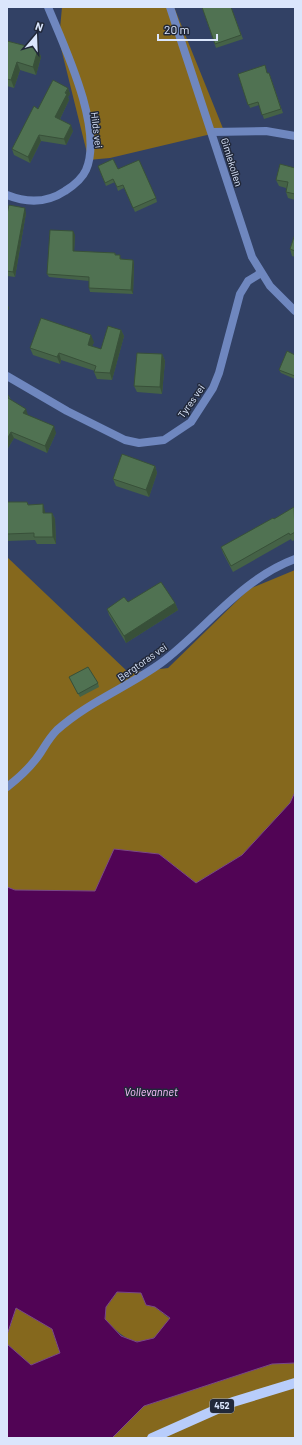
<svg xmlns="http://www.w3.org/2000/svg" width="302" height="1445" font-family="Barlow,sans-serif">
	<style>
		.green { fill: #85681d }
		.water { fill: #510455; stroke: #7a4887; fill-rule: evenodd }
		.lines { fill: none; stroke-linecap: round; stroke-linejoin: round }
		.minor { stroke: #6f87bf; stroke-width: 8 }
		.tertiary { stroke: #6f87bf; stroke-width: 8 }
		.primary { stroke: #b8cdfb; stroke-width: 10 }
		.wall { fill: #456247 }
		.shaded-wall { fill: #385039 }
		.building { fill: #507252; stroke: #385039 }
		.labels { text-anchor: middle; stroke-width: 3; stroke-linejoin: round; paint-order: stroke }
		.shield { fill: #212839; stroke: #a3adc2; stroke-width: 1 }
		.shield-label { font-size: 9px; font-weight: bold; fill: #dbe6fc }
		.street-label { font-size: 10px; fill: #dbe6fc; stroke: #212839 }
		.water-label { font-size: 11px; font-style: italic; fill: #fbc1fd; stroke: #212839 }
	</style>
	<rect width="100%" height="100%" fill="#324165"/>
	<path class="green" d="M62 7H174L224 131 110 158 88 160V157L59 40Z
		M7 557 129 673 168 668 249 589 295 570V792L290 803 242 855 196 883 159 854 95 891 15 890 7 887Z
		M117 1292 141 1293 146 1305 155 1307 170 1319C165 1324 159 1335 153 1338 133 1349 117 1332 105 1319L106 1307Z
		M16 1308 52 1329 60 1353 31 1365 7 1344V1335Z
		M295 1363V1438H112L144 1406 272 1364Z"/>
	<path class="water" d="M295 792V1363L272 1364 144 1406 112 1438H7V1344L31 1365 60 1353 52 1329 16 1308 7 1335V887L15 890 95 891 114 849 159 854 196 883 242 855 290 803ZM117 1292 141 1293 146 1305 155 1307 170 1318 154 1338 137 1342 121 1336 105 1319 106 1307Z"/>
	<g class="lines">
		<path class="minor" d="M212 132 266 131 295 136
			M7 195C27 203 47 203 65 191 73 186 82 179 86 170 104 129 64 46 48 7
			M7 376 67 411 125 440 139 443 164 440 191 422 213 388 219 373 240 294 248 281 261 273
			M7 787C20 777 32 766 41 752 46 744 50 737 57 730 88 702 128 687 161 663 206 629 241 579 295 559"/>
		<path class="tertiary" d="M170 7 252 257 270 286 295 311"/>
		<path class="primary" d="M152 1438 233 1402 295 1383"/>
	</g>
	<path class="wall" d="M202 7H231L243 39 216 48Z
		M7 41 38 49 41 57 36 75 20 70 14 88 7 86Z
		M268 73H269L283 113 264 119 259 105 250 108 238 74Z
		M68 88 70 94 68 97 69 100 60 119 73 131 66 145 41 141 30 163 14 155 12 149 38 109Z
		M98 166 156 198 157 202 135 212 124 188 118 191 115 182 106 186Z
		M295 168V200L288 198 286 192V188L279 186 276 180Z
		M26 213 15 277 7 276V214Z
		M295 234V257L292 256 290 249Z
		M75 235 74 251 115 253 116 255 122 259 133 260 134 264 133 294 90 292 89 288V281L49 277 47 274Z
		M121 330 124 336 112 380 97 379 94 372 95 371 61 360 60 364 33 355 30 348 94 342 92 346 101 349Z
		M162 354 165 361 162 394 137 392 134 386Z
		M295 355V379L281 373 279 370Z
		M7 394 9 396 11 400 28 415 56 433 47 453 14 438 8 448H7Z
		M155 466 157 473 149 497 116 486 113 479Z
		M27 502 29 505 45 511V513H52L55 519 56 544H37L35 540 7 541V506Z
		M295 508V540L292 541 291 539 233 572 223 553 221 547Z
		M128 602 175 603 178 610 126 643 109 615 107 609Z
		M69 677 98 683 99 687 80 697Z"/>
	<path class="shaded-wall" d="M38 49 41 57 36 75 33 67Z
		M17 62 20 70 14 88 11 80Z
		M68 88 70 94 68 97 69 100 58 123 55 117Z
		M71 125 73 131 66 145 64 139Z
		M39 135 41 141 30 163 28 157Z
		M25 208 26 213 15 277 13 272Z
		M73 231 75 235 74 255 73 251Z
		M133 260 134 264 133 294 131 290Z
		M7 303 9 308 7 313Z
		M121 330 124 336 112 380 110 373Z
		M91 335 94 342 90 352 88 345Z
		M59 353 61 360 60 364 57 357Z
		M162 354 165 361 162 394 160 387Z
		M26 409 28 415 23 413Z
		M54 426 56 433 47 453 45 446Z
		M11 432 14 438 8 448 7 446V439Z
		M155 466 157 473 149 497 146 490Z
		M43 504 45 511 46 520 43 513Z
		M52 513 55 519 56 544 53 537Z
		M175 603 178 610 126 643 124 636Z"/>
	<path class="building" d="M202 7H231L241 35 215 44Z
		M7 41 38 49 33 67 17 62 11 80 7 79Z
		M265 65 267 73H269L281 109 262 115 258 102 248 105 238 74Z
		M53 80 68 88 65 93 67 94 55 117 71 125 64 139 39 135 28 157 12 149 34 106 38 109Z
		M113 159 118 169 139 160 156 198 133 208 123 185 117 187 113 179 105 183 98 166Z
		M280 164 295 168V194L286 192 288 182 276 180Z
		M9 205 25 208 13 272 7 271V214Z
		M50 230 73 231V251L115 253V255H120V259L133 260 131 290 89 288V277L47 274Z
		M295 234V251L290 249Z
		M41 318 91 335 88 345 101 349 108 326 121 330 110 373 94 372 96 366 59 353 57 357 30 348Z
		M287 351 295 355V376L279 370Z
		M137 353 162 354 160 387 134 386Z
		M7 394 9 396 8 398 26 409 23 413 54 426 45 446 11 432 7 439Z
		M122 454 155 466 146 490 113 479Z
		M7 502H27L28 505 43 504V513H52L53 537H34V533L7 534Z
		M294 507 295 532 290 535 289 533 231 566 221 547 273 518 274 519Z
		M161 582 175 603 124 636 107 609 124 597 128 602Z
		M88 667 98 683 78 694 69 677Z"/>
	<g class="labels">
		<rect class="shield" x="210" y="1399" width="24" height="14" rx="3"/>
		<g class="shield-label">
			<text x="222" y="1409">452</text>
		</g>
		<g class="street-label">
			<text transform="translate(97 130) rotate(83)" y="4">Hilds vei</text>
			<text transform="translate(232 162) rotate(73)" y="4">Gimlekollen</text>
			<text transform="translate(191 401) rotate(-55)" y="4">Tyres vei</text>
			<text transform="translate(142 662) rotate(-35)" y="4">Bergtoras vei</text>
		</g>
		<g class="water-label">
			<text x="151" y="1096">Vollevannet</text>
		</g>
	</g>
	<rect width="302" height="1445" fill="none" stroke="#dbe6fc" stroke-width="16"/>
	<g transform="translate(36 36) rotate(19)" stroke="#212839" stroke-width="3" paint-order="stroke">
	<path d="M0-3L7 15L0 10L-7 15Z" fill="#dbe6fc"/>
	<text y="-6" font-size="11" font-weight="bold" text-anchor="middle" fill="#dbe6fc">N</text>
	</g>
	<path d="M158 34v6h59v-6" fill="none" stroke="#dbe6fc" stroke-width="2"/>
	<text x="164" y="34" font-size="12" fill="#dbe6fc" stroke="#212839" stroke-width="3" paint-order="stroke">20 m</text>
</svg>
